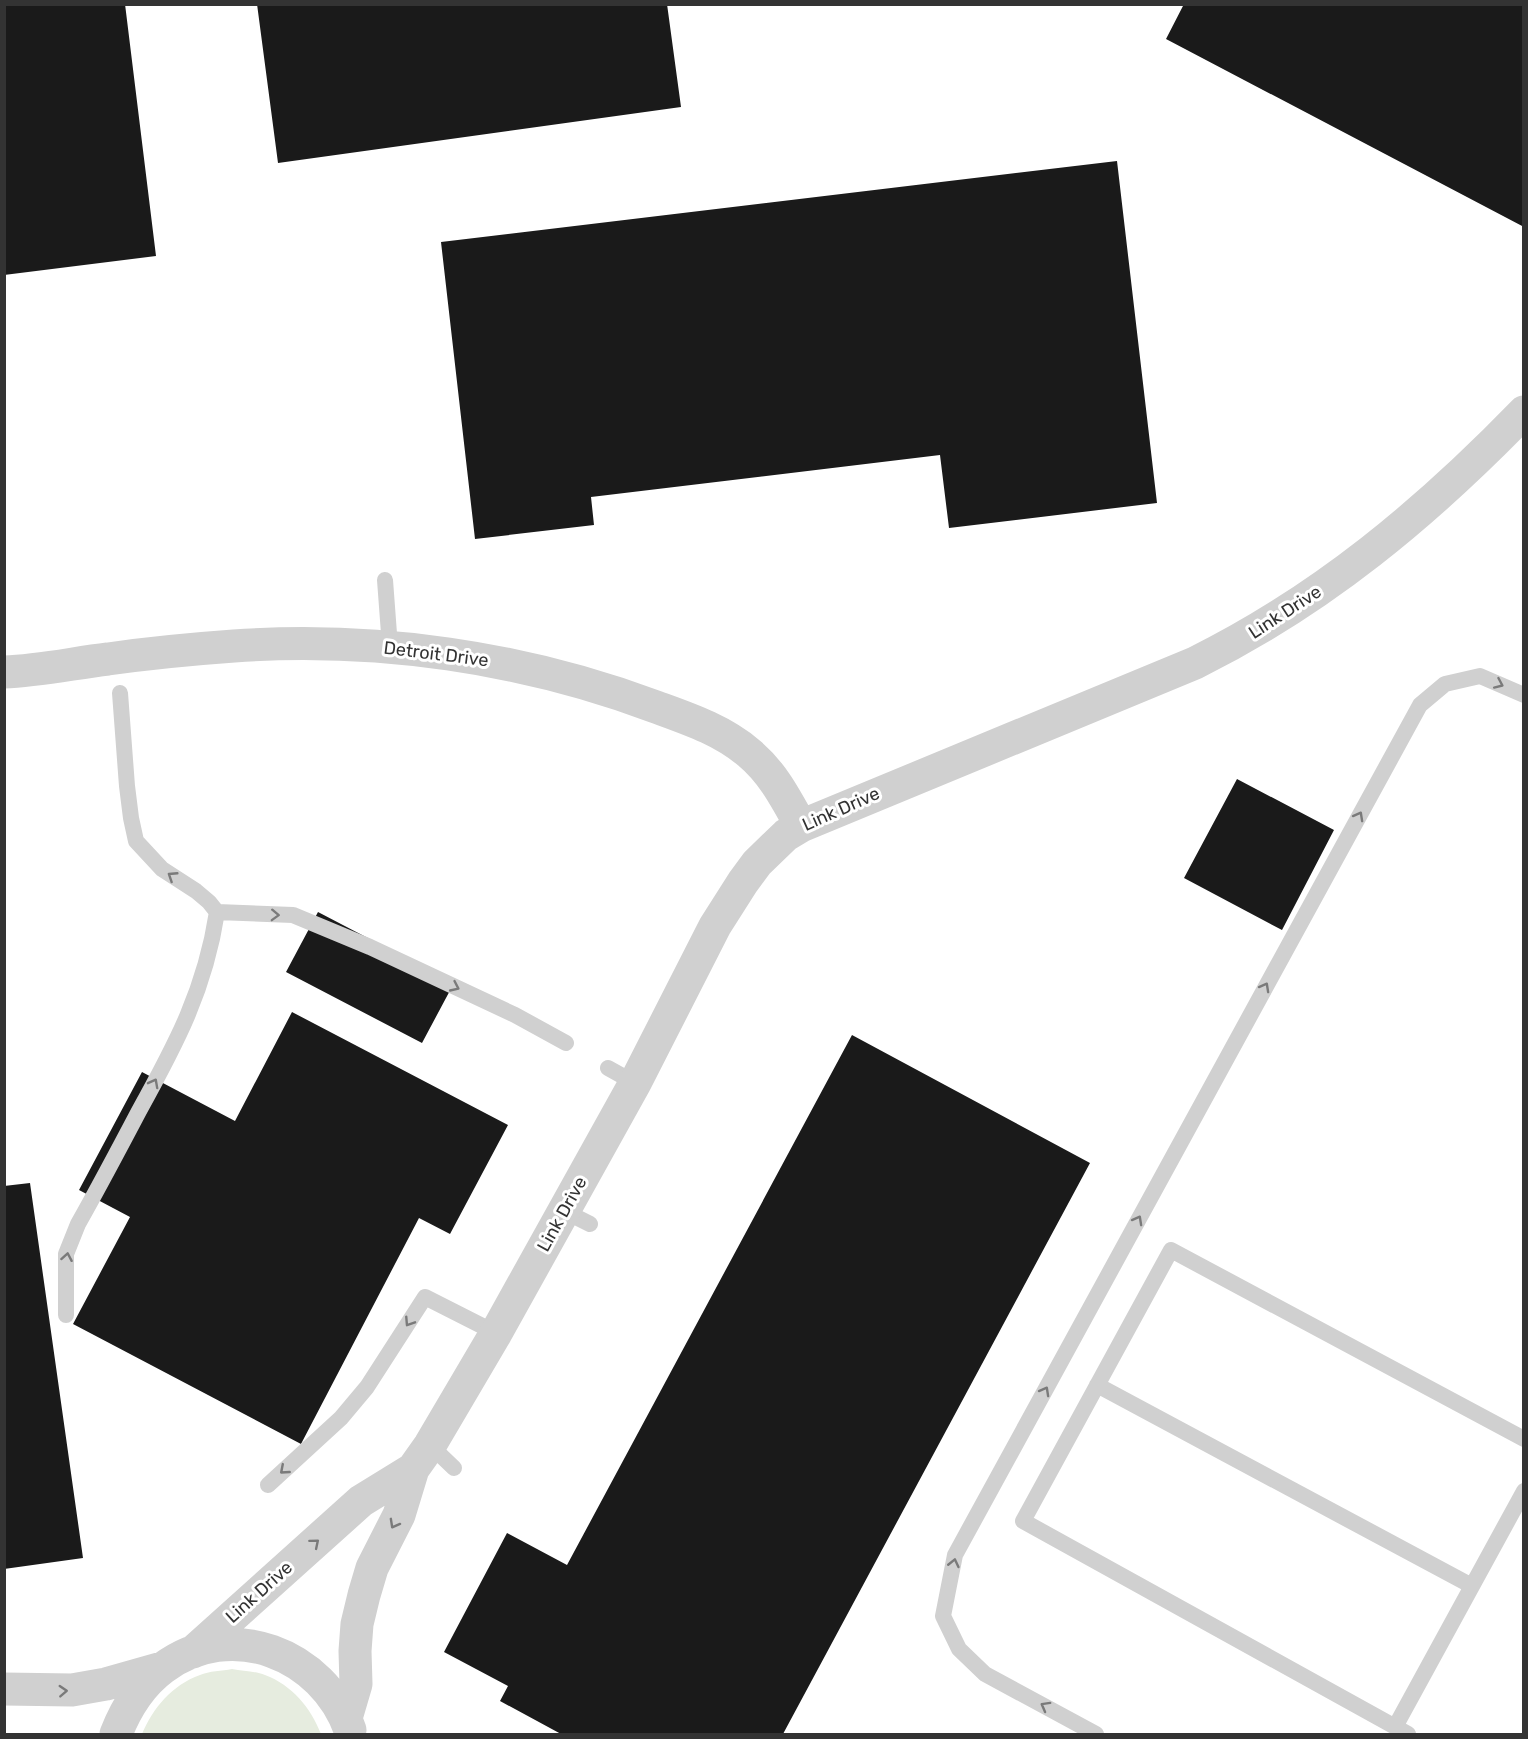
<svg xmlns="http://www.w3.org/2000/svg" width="1528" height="1739" font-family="Rubik,sans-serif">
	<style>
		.green { fill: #e6ecdf }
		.building { fill: #1a1a1a }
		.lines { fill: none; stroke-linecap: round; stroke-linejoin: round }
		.service { stroke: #d0d0d0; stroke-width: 16 }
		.minor { stroke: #d0d0d0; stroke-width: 33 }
		.oneway { stroke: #7a7a7a }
		.labels { text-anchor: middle; stroke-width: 6; stroke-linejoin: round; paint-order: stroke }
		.street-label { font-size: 18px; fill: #333; stroke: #fff }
	</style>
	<rect width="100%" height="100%" fill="#fff"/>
	<path class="green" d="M232 1669C243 1671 255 1671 265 1675 292 1685 311 1708 321 1734H142C153 1708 172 1685 200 1675 209 1671 222 1671 232 1669Z"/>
	<path class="building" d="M4 4H125L156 256 4 275Z
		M257 4H667L681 107 278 163Z
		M1184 4H1524V227L1166 39Z
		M1117 161 1157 503 949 528 940 455 591 497 594 525 475 539 441 242Z
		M1237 779 1334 830 1282 930 1184 878Z
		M318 912 454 983 422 1043 286 972Z
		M292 1012 508 1125 450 1234 419 1218 301 1444 73 1324 130 1217 79 1190 142 1072 235 1121Z
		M852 1035 1090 1163 783 1734H561L500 1701 508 1686 444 1652 507 1533 567 1565Z
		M30 1183 83 1558 4 1569V1186Z"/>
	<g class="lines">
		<path class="service" d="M385 580 390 647
			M217 912 293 915 370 947 515 1015 566 1043
			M608 1068 635 1083
			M564 1211 590 1224
			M66 1315V1254L78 1224C99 1187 119 1149 139 1111 176 1044 205 990 217 912L209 902 196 891 162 869 136 841 131 818 127 786 120 693
			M1097 1385 1472 1586
			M430 1445 454 1468
			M268 1485 341 1418 367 1387 425 1297 496 1333
			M1395 1727 1524 1491
			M1096 1734 985 1674 959 1649 943 1616 955 1555 1420 705 1445 684 1480 676 1524 695
			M1408 1734 1023 1521 1171 1250 1524 1439"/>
		<path class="minor" d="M4 672C39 671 74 663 108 659 150 653 192 649 234 646 376 636 523 657 656 707 689 719 722 730 749 753 773 773 786 799 801 826
			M193 1652 361 1501 413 1469
			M4 1689 72 1690 106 1684 159 1669
			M346 1718 356 1684 355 1651 357 1624 364 1595 372 1568 399 1515 413 1469 430 1445 496 1333 635 1083 715 926 743 882 757 863 786 835 801 826 1195 663C1322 600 1426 513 1524 412
			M116 1734C126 1708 140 1685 163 1668 231 1617 323 1654 350 1730"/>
	</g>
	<defs><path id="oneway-chevron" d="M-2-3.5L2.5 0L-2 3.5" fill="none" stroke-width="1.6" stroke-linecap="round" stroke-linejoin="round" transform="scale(1.5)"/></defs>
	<g class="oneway">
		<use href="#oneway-chevron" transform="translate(1499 684) rotate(24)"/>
		<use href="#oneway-chevron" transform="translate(1359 816) rotate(-61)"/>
		<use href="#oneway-chevron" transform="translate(172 876) rotate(-147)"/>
		<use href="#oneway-chevron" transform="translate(275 915) rotate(2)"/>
		<use href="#oneway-chevron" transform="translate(455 987) rotate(25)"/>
		<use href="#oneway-chevron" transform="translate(1265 987) rotate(-61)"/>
		<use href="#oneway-chevron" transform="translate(154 1083) rotate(-62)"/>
		<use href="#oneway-chevron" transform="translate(1138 1220) rotate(-61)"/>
		<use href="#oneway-chevron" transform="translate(67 1257) rotate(-80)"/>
		<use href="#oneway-chevron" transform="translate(409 1322) rotate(123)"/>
		<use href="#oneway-chevron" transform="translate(1045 1391) rotate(-61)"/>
		<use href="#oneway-chevron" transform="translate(284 1470) rotate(139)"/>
		<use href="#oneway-chevron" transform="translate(394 1524) rotate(119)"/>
		<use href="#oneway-chevron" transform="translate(315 1543) rotate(-40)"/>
		<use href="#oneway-chevron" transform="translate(954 1563) rotate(-77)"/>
		<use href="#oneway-chevron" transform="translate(63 1691) rotate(-3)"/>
		<use href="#oneway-chevron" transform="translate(1045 1706) rotate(-151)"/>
	</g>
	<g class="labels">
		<g class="street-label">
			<text transform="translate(1285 612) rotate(-33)" y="6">Link Drive</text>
			<text transform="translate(436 654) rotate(7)" y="6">Detroit Drive</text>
			<text transform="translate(841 809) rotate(-24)" y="6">Link Drive</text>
			<text transform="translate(562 1214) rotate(-61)" y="6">Link Drive</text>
			<text transform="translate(259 1592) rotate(-42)" y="6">Link Drive</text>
		</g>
	</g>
	<rect width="1528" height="1739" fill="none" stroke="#333333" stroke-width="12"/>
</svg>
